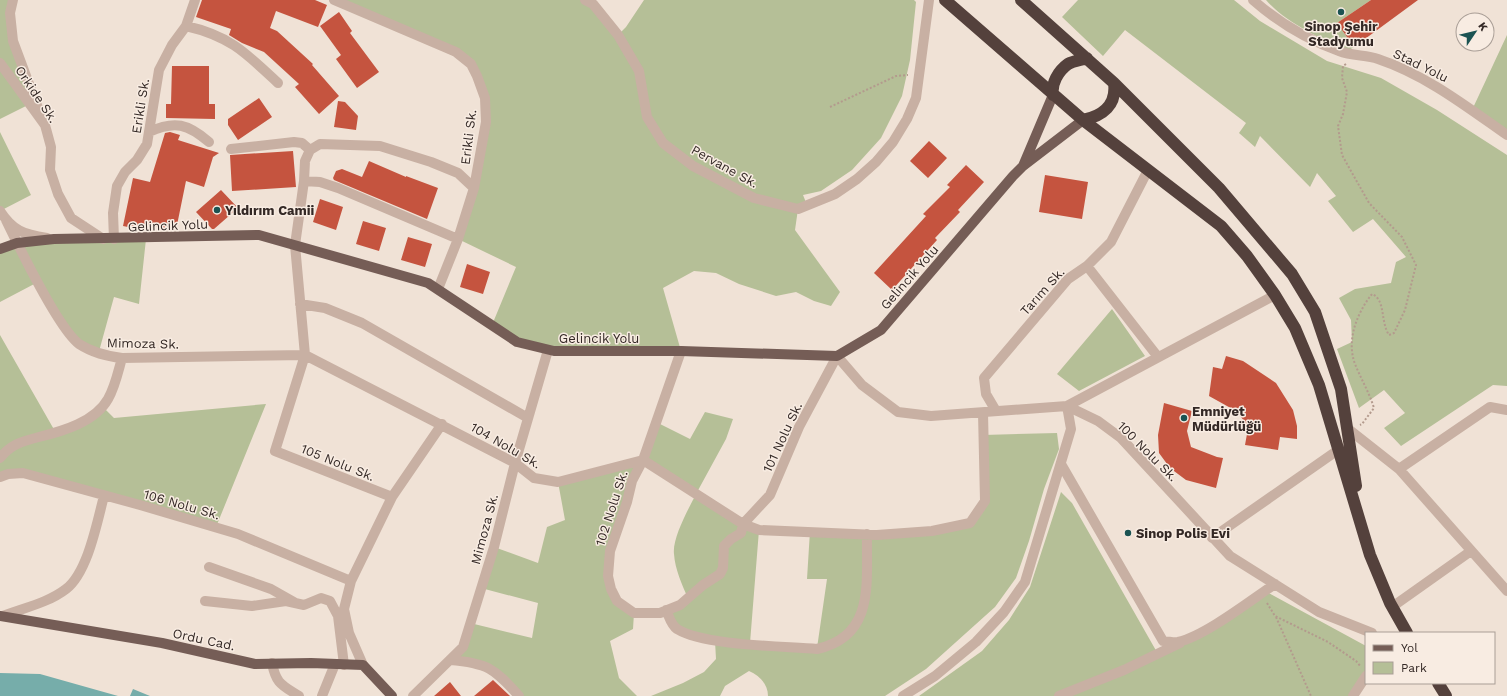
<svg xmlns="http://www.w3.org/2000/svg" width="1507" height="696" font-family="'Work Sans',sans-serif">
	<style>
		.green { fill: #b5bf97 }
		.water { fill: #76adaa }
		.building { fill: #c5543f }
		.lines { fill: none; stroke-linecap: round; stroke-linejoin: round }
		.path { stroke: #b39a8d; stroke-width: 2; stroke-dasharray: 2 2; stroke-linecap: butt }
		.minor { stroke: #c8b0a3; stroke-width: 10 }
		.major { stroke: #755d56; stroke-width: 10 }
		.highway { stroke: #54413c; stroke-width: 12 }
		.poi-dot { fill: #1b5352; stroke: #f8ece2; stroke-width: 1.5 }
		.labels { text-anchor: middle; stroke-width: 3; stroke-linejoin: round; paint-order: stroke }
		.poi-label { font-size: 13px; font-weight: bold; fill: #332825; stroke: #f8ece2; text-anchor: start }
		.street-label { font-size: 13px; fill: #332825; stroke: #f8ece2 }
	</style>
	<rect width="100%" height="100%" fill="#f0e2d6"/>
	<path class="green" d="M0 0H13L10 13 23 63 28 105 0 119Z
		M334 0H585L618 35 626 27 644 0H914L916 2 910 60 902 96 881 138 852 170 821 191 803 195 807 205 798 209 795 230 840 292 831 306 814 301 796 292 776 296 739 284 716 273 694 271 663 288 681 351H554L517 342 492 325 516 267 458 239 474 188 485 98 471 64Z
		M1078 0H1234L1260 21 1327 61 1381 78 1437 110 1507 155V386L1493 385 1401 446 1384 428 1405 413 1384 390 1359 408 1337 349 1352 342 1351 320 1339 298 1355 289 1391 283 1396 262 1406 257 1373 219 1353 232 1328 201 1336 196 1317 173 1310 187 1260 136 1255 147 1239 133 1246 123 1125 30 1103 56 1062 17Z
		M1266 0H1371L1337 23 1354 47 1347 51C1320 38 1286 23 1266 0Z
		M1507 35V131L1472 110Z
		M0 132 31 195 0 211Z
		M146 239 139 304 114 297 98 355 78 343 38 282 0 302V249L17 243Z
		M1112 309 1145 356 1079 391 1057 374Z
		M0 335 56 433 102 406 114 418 266 404 216 527 39 477H0Z
		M705 412 733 419 726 439 696 494 759 530 750 643 817 648 827 579H807L810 531 877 535 970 523 985 501 983 435 1057 433 1059 449 1044 489 1029 541 1016 578 995 607 926 669 885 696H768C768 684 760 676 749 671L725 686 720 696H651L683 683 704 672 716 659 715 641 676 628 666 610 688 598C682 585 675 569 674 554 672 538 689 508 696 494L643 460 610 551 611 589 634 613 633 629 610 641 619 678 637 696H519L491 668 450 660 463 647 470 623 532 638 538 603 481 588 494 547 538 563 547 527 565 520 558 482 643 460 656 422 690 439Z
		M1061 492 1072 503 1158 654 1265 591 1366 646V676L1353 696H919L982 651 1009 620 1030 587Z"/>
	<path class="water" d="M0 673 40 674 118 696H0Z
		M133 689 150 696H130Z"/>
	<path class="building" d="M202 0H315L327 5 318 27 276 11 270 28 277 31 313 64 312 65 339 96 319 114 295 87 299 84 264 52 242 43 229 35 231 29 196 17Z
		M1371 0H1418L1354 47 1337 23Z
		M339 12 352 31 350 33 379 72 357 88 336 59 341 55 320 26Z
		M172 66H209V104H215V119L166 118V104H171Z
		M259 98 272 117 238 140 228 125V119Z
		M338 101 345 102 358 116 356 130 334 127Z
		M170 132 180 135 178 140 219 153 213 157 204 187 186 181 176 230 139 223 138 229 123 226 133 178 150 182 165 133Z
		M929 141 947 158 928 178 910 161Z
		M293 151 296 187 232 191 230 155Z
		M369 161 406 177V176L438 188 427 219 334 180 333 178 336 171 342 169 362 177Z
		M966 165 984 182 958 210 960 212 935 238 937 240 892 290 874 273 926 216 923 214 950 187 947 185Z
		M1045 175 1088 182 1082 219 1039 212Z
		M221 190 238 208 214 229H212L196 212Z
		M320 199 343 207 336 230 313 222Z
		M363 221 386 228 379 251 356 244Z
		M408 237 432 244 425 267 401 260Z
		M467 264 490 272 483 294 460 287Z
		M1226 356 1243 361 1276 383 1293 410 1297 426V439L1280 437 1278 450 1245 445 1247 434 1245 422 1236 411 1209 396 1213 367 1222 369Z
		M1164 403 1192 411 1187 431 1191 447 1217 457 1223 458 1216 488 1186 480 1170 468 1159 453 1158 435Z
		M493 680 510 696H474Z
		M450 682 461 696H434Z"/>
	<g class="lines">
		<path class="path" d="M1346 64 1343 66 1342 78 1347 92 1343 114 1338 126 1342 155 1369 203 1402 237 1416 265 1405 310 1394 333 1389 335C1380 321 1386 300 1372 294 1357 313 1346 340 1355 364 1361 379 1369 392 1374 408L1362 424 1360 425
			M830 107 896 76 908 75
			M1267 603 1275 616 1328 642 1356 661 1361 667
			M1276 617 1311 696"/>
		<path class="minor" d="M13 0 10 13 13 41 41 116
			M334 0 456 52 471 64 477 76 485 98 486 122 474 188 458 239 438 289
			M585 0 593 4 618 35 639 71 647 117 663 143 693 166 754 198 798 209 835 194 857 179 876 162 893 142 907 119 916 98 929 0
			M1253 0C1278 22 1308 40 1339 51 1352 56 1366 55 1378 59 1426 75 1467 107 1507 135
			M186 26C230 36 246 53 278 83
			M0 63 45 125 51 147 50 170 58 194 71 218 103 239
			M149 132C175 120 188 124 209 142
			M231 149 294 142 302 143 310 150
			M304 181 320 182 338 188 458 239
			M0 211C13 231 23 234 47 238
			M6 220C19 247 58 328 79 344 93 353 106 356 122 358L305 355 515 463 534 478 558 482 643 460
			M114 239 113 213 117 186 125 172 137 160 147 144 159 70 172 45 186 26 195 0
			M1087 266 1158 357
			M300 304 325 308 362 323 528 418
			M681 351 643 460 632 481 627 502 610 551 608 576 611 589 617 601 634 613H660L680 605 703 585 720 574 723 568 724 546 731 539 741 533 743 524 770 495 799 427 837 356 862 385 898 412 931 416 1067 406 1098 421 1121 438 1230 556 1319 612 1372 633
			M1067 406 1275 295
			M996 411 986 394 984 378 1068 279 1087 266 1111 242 1148 170
			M1347 428 1399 469 1507 591
			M0 458C11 444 23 441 39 437 63 431 95 422 108 399 115 387 118 372 122 358
			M643 460 743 524 759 530 877 535 932 531 970 523 985 501 983 413
			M1061 464 1163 641C1168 641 1174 643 1178 642 1205 636 1251 600 1275 584
			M1399 469 1490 407 1507 410
			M0 477 8 474 23 473 140 505 238 534 351 581
			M392 497 275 451 305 355 295 245 304 181 305 161 310 150 320 144 380 146 431 162 458 173 474 188
			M1212 538 1338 450
			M209 567 271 589 294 602
			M205 601 252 606 286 601 304 605 321 598 330 601 338 616 344 665
			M1392 607 1471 551
			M666 610C669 616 671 625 677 629 705 646 782 646 817 649 876 636 866 581 867 534
			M3 616C23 608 48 603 66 589 88 572 97 522 104 496
			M450 660C487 663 494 668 519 696
			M272 663C276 684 282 685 299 696
			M363 665 349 633 344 609 351 581 392 497 442 424
			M322 696 335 664
			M413 696 463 647 494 547 515 463 548 350
			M903 696 935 676 976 642 1004 612 1025 582 1071 429 1067 406
			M1059 696 1124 670 1180 643
			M1353 696 1366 676"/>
		<path class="major" d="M1023 166 1053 95
			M0 249 17 243 54 239 259 235 428 283 517 342 554 351H681L837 356 881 330 1013 176 1023 166 1083 120
			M0 616 162 643 255 664 311 663 363 665 392 696"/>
		<path class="highway" d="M945 0 1083 120 1221 226 1247 256 1275 295 1295 328 1319 385 1370 555 1390 603 1407 633
			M1021 0 1114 83 1219 188 1292 274 1315 312 1341 389 1356 486
			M1053 95C1051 84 1058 71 1068 64 1073 61 1081 60 1087 58
			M1083 120C1103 116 1117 105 1114 83
			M1438 683 1446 696"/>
	</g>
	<g class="poi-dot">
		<circle cx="1341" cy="12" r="4"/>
		<circle cx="217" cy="210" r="4"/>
		<circle cx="1184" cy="418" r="4"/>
		<circle cx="1128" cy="533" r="4"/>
	</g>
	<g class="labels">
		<g class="poi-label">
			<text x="1341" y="31" text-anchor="middle">Sinop Şehir<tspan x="1341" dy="15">Stadyumu</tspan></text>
			<text x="225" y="215">Yıldırım Camii</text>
			<text x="1192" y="416">Emniyet<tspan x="1192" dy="15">Müdürlüğü</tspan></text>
			<text x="1136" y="538">Sinop Polis Evi</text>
		</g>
		<g class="street-label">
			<text transform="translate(1421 65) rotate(26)" y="5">Stad Yolu</text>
			<text transform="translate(37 94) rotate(56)" y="5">Orkide Sk.</text>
			<text transform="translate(140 106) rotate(-81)" y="5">Erikli Sk.</text>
			<text transform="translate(468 137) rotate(-83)" y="5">Erikli Sk.</text>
			<text transform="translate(725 166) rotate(29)" y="5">Pervane Sk.</text>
			<text transform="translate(168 225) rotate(-2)" y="5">Gelincik Yolu</text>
			<text transform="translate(909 277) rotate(-49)" y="5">Gelincik Yolu</text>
			<text transform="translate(1042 291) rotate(-48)" y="5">Tarım Sk.</text>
			<text x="599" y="343">Gelincik Yolu</text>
			<text transform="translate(143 343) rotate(1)" y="5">Mimoza Sk.</text>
			<text transform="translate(782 437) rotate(-65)" y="5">101 Nolu Sk.</text>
			<text transform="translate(506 445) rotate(30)" y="5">104 Nolu Sk.</text>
			<text transform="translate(1148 451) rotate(45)" y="5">100 Nolu Sk.</text>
			<text transform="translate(338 462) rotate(22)" y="5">105 Nolu Sk.</text>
			<text transform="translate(182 504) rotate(16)" y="5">106 Nolu Sk.</text>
			<text transform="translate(611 508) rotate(-72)" y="5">102 Nolu Sk.</text>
			<text transform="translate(484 529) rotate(-75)" y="5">Mimoza Sk.</text>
			<text transform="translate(204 639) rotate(12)" y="5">Ordu Cad.</text>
		</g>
	</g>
	<rect x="1365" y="632" width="130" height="52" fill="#f8ece2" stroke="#a99e96"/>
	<rect x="1373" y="645" width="20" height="6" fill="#755d56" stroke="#a99e96"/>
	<text x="1401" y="652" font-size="12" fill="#332825">Yol</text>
	<rect x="1373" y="662" width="20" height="12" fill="#b5bf97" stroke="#a99e96"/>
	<text x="1401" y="672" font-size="12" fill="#332825">Park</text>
	<g transform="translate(1475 32) rotate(55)"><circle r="19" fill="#f8ece2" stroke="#a99e96"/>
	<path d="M0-3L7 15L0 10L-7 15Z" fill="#1b5352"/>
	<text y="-6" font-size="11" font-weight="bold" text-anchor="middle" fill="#332825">K</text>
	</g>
</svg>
